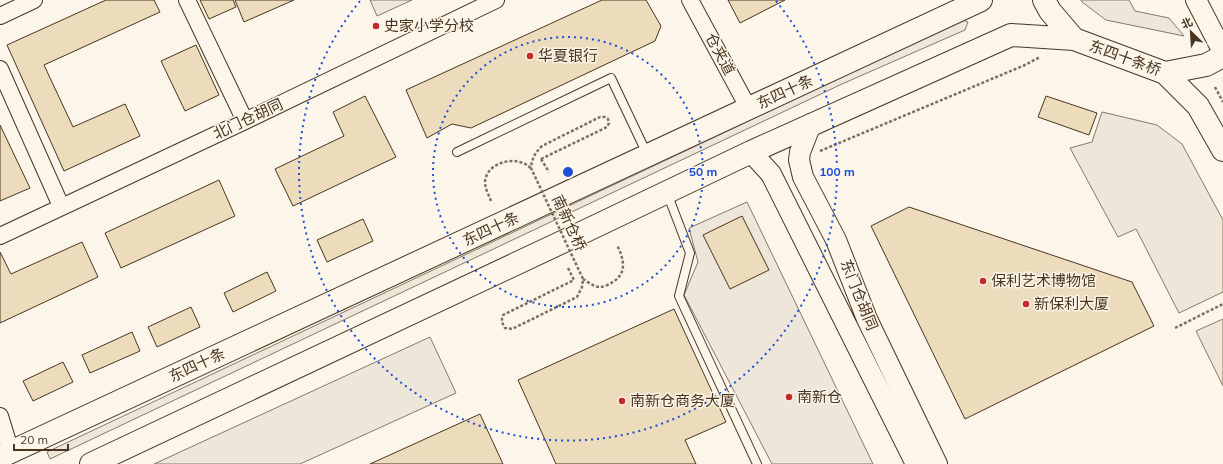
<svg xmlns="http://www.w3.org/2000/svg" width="1223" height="464" font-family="Mulish,'Noto Sans SC',sans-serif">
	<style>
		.green { fill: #ede6d9; stroke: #887966 }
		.parking { fill: #ede7d9; stroke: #887966 }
		.building { fill: #ecdcbc; stroke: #4a3520 }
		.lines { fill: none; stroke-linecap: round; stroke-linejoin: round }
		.service-casing { stroke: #4a3520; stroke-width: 10 }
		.minor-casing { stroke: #4a3520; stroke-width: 18 }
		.tertiary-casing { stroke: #4a3520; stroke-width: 22 }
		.primary-casing { stroke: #4a3520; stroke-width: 24 }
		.path { stroke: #7f6f5c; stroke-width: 2.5; stroke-dasharray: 3 2; stroke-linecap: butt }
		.service { stroke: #fbf6e9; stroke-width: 8 }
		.minor { stroke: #fbf6e9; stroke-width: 16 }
		.tertiary { stroke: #fbf6e9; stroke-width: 20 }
		.primary { stroke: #fbf6e9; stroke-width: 22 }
		.path-bridge { stroke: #7f6f5c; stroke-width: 2.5; stroke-dasharray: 3 2; stroke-linecap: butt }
		.ring { fill: none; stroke: #1d4ed8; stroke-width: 2; stroke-dasharray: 2 4 }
		.poi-dot { fill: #c62828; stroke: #fbf6e9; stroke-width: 1.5 }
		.labels { text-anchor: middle; stroke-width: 3; stroke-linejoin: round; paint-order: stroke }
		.poi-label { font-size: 15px; fill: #4a3520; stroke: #fbf6e9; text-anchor: start }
		.street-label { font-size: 15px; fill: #4a3520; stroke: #fbf6e9 }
		.centre { fill: #1d4ed8; stroke: #fbf6e9; stroke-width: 2 }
		.ring-label { font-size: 12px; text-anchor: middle; font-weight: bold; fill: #1d4ed8; stroke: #fbf6e9; stroke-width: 3; stroke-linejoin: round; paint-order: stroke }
	</style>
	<rect width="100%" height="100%" fill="#fbf6e9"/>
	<path class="green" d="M370 0H412L377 16Z
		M1081 0H1129L1135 11 1169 18 1184 36 1106 20 1082 2Z
		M959 18 968 22 965 30 842 84 50 459 47 452 840 78Z
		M1102 112 1157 125 1182 144 1223 220V292L1179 313 1136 229 1118 237 1070 148 1092 142Z
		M747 202 873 464H772L684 295 698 262 689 228Z
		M1223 319V386L1196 331Z"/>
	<path class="parking" d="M430 337 456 393 300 464H154Z"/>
	<path class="building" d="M106 0H154L160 12 44 65 73 127 125 104 140 136 64 171 7 45Z
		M200 0H233L236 7 209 19Z
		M235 0H294L244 22Z
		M602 0H646L661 26 655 41 471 128 452 124 427 138 406 90Z
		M728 0H785L740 23Z
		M196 45 219 95 185 111 161 61Z
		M365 96 396 157 293 206 275 169 344 136 333 112Z
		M1046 96 1097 113 1089 135 1038 117Z
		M0 125 30 188 0 201Z
		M219 180 235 216 121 268 105 233Z
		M909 207 1132 282 1154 326 965 419 871 226Z
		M742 216 769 270 730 289 703 235Z
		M363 219 373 241 327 262 317 240Z
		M82 242 98 277 0 323V252L11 274Z
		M267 272 276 291 233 312 224 293Z
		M191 307 200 327 157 347 148 327Z
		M674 309 726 422 685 440 696 464H556L518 380Z
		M132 332 140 351 90 373 82 355Z
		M63 362 73 382 33 401 23 381Z
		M480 414 503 464H370Z"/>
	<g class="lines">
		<g class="service-casing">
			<path id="service" d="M457 152 611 78 647 154
				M667 193 690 253 679 296 757 464"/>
		</g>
		<g class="minor-casing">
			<path id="minor" d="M187 0 245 121
				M690 0 749 109
				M0 16 34 0
				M0 69 61 206
				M0 236 245 121 496 0
				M0 416 11 452"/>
		</g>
		<g class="tertiary-casing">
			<path id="tertiary" d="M1196 0 1223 52
				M811 124 800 152 799 160 803 177 836 240 867 319 937 464
				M751 152 771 174 916 464"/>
		</g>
		<g class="primary-casing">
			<path id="primary" d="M1044 0 1050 11 1074 39 1165 73 1206 65 1223 56
				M1165 73 1198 106 1223 150
				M0 457 981 0
				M91 464 594 227 751 152 1011 35 1074 39"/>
		</g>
		<path class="path" d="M1215 87 1223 102
			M820 151 1025 65 1040 57
			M541 159 549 172
			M491 201C489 195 485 189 485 182 486 165 508 157 523 163 526 164 528 166 531 168
			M568 268 574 280
			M583 279C588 282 594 287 600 287 603 287 608 285 611 283 628 274 624 259 617 245
			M1175 328 1223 304"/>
		<use href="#service" class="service"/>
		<use href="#minor" class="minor"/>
		<use href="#tertiary" class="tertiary"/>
		<use href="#primary" class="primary"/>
		<path class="path-bridge" d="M541 159 607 127 609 123 608 119 605 117H600L542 146C535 153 532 158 531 168L583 279 582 287 577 297 512 329 505 328C502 323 501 320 503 315L574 280"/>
	</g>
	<g class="ring">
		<circle cx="568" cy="172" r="135"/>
		<path d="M776 1A269 269 0 1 1 360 1"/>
	</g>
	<g class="poi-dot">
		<circle cx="376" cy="26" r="4"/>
		<circle cx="530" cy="56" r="4"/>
		<circle cx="983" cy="281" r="4"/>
		<circle cx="1026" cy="304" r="4"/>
		<circle cx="789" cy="397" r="4"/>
		<circle cx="622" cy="401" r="4"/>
	</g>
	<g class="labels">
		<g class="poi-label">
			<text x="384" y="31">史家小学分校</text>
			<text x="538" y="61">华夏银行</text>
			<text x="991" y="286">保利艺术博物馆</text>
			<text x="1034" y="309">新保利大厦</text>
			<text x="797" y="402">南新仓</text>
			<text x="630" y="406">南新仓商务大厦</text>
		</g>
		<g class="street-label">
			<text transform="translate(720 54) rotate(62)" y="5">仓夹道</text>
			<text transform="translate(1125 58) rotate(20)" y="5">东四十条桥</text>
			<text transform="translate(785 92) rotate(-25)" y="5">东四十条</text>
			<text transform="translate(248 119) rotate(-25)" y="5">北门仓胡同</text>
			<text transform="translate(569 223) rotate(65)" y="5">南新仓桥</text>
			<text transform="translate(491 229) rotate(-25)" y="5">东四十条</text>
			<text transform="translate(859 295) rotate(68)" y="5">东门仓胡同</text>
			<text transform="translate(197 365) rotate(-25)" y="5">东四十条</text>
		</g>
	</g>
	<circle cx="568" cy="172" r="6" class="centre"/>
	<g class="ring-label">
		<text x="703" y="176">50 m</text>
		<text x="837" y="176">100 m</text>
	</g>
	<g transform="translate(1191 32) rotate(335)" stroke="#fbf6e9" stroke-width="3" paint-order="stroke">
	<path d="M0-3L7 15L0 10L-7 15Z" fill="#4a3520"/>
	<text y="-6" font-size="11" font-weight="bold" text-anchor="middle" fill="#4a3520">北</text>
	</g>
	<path d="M14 444v6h54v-6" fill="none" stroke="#4a3520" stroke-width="2"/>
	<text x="20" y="444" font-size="12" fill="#4a3520" stroke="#fbf6e9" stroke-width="3" paint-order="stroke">20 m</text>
</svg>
